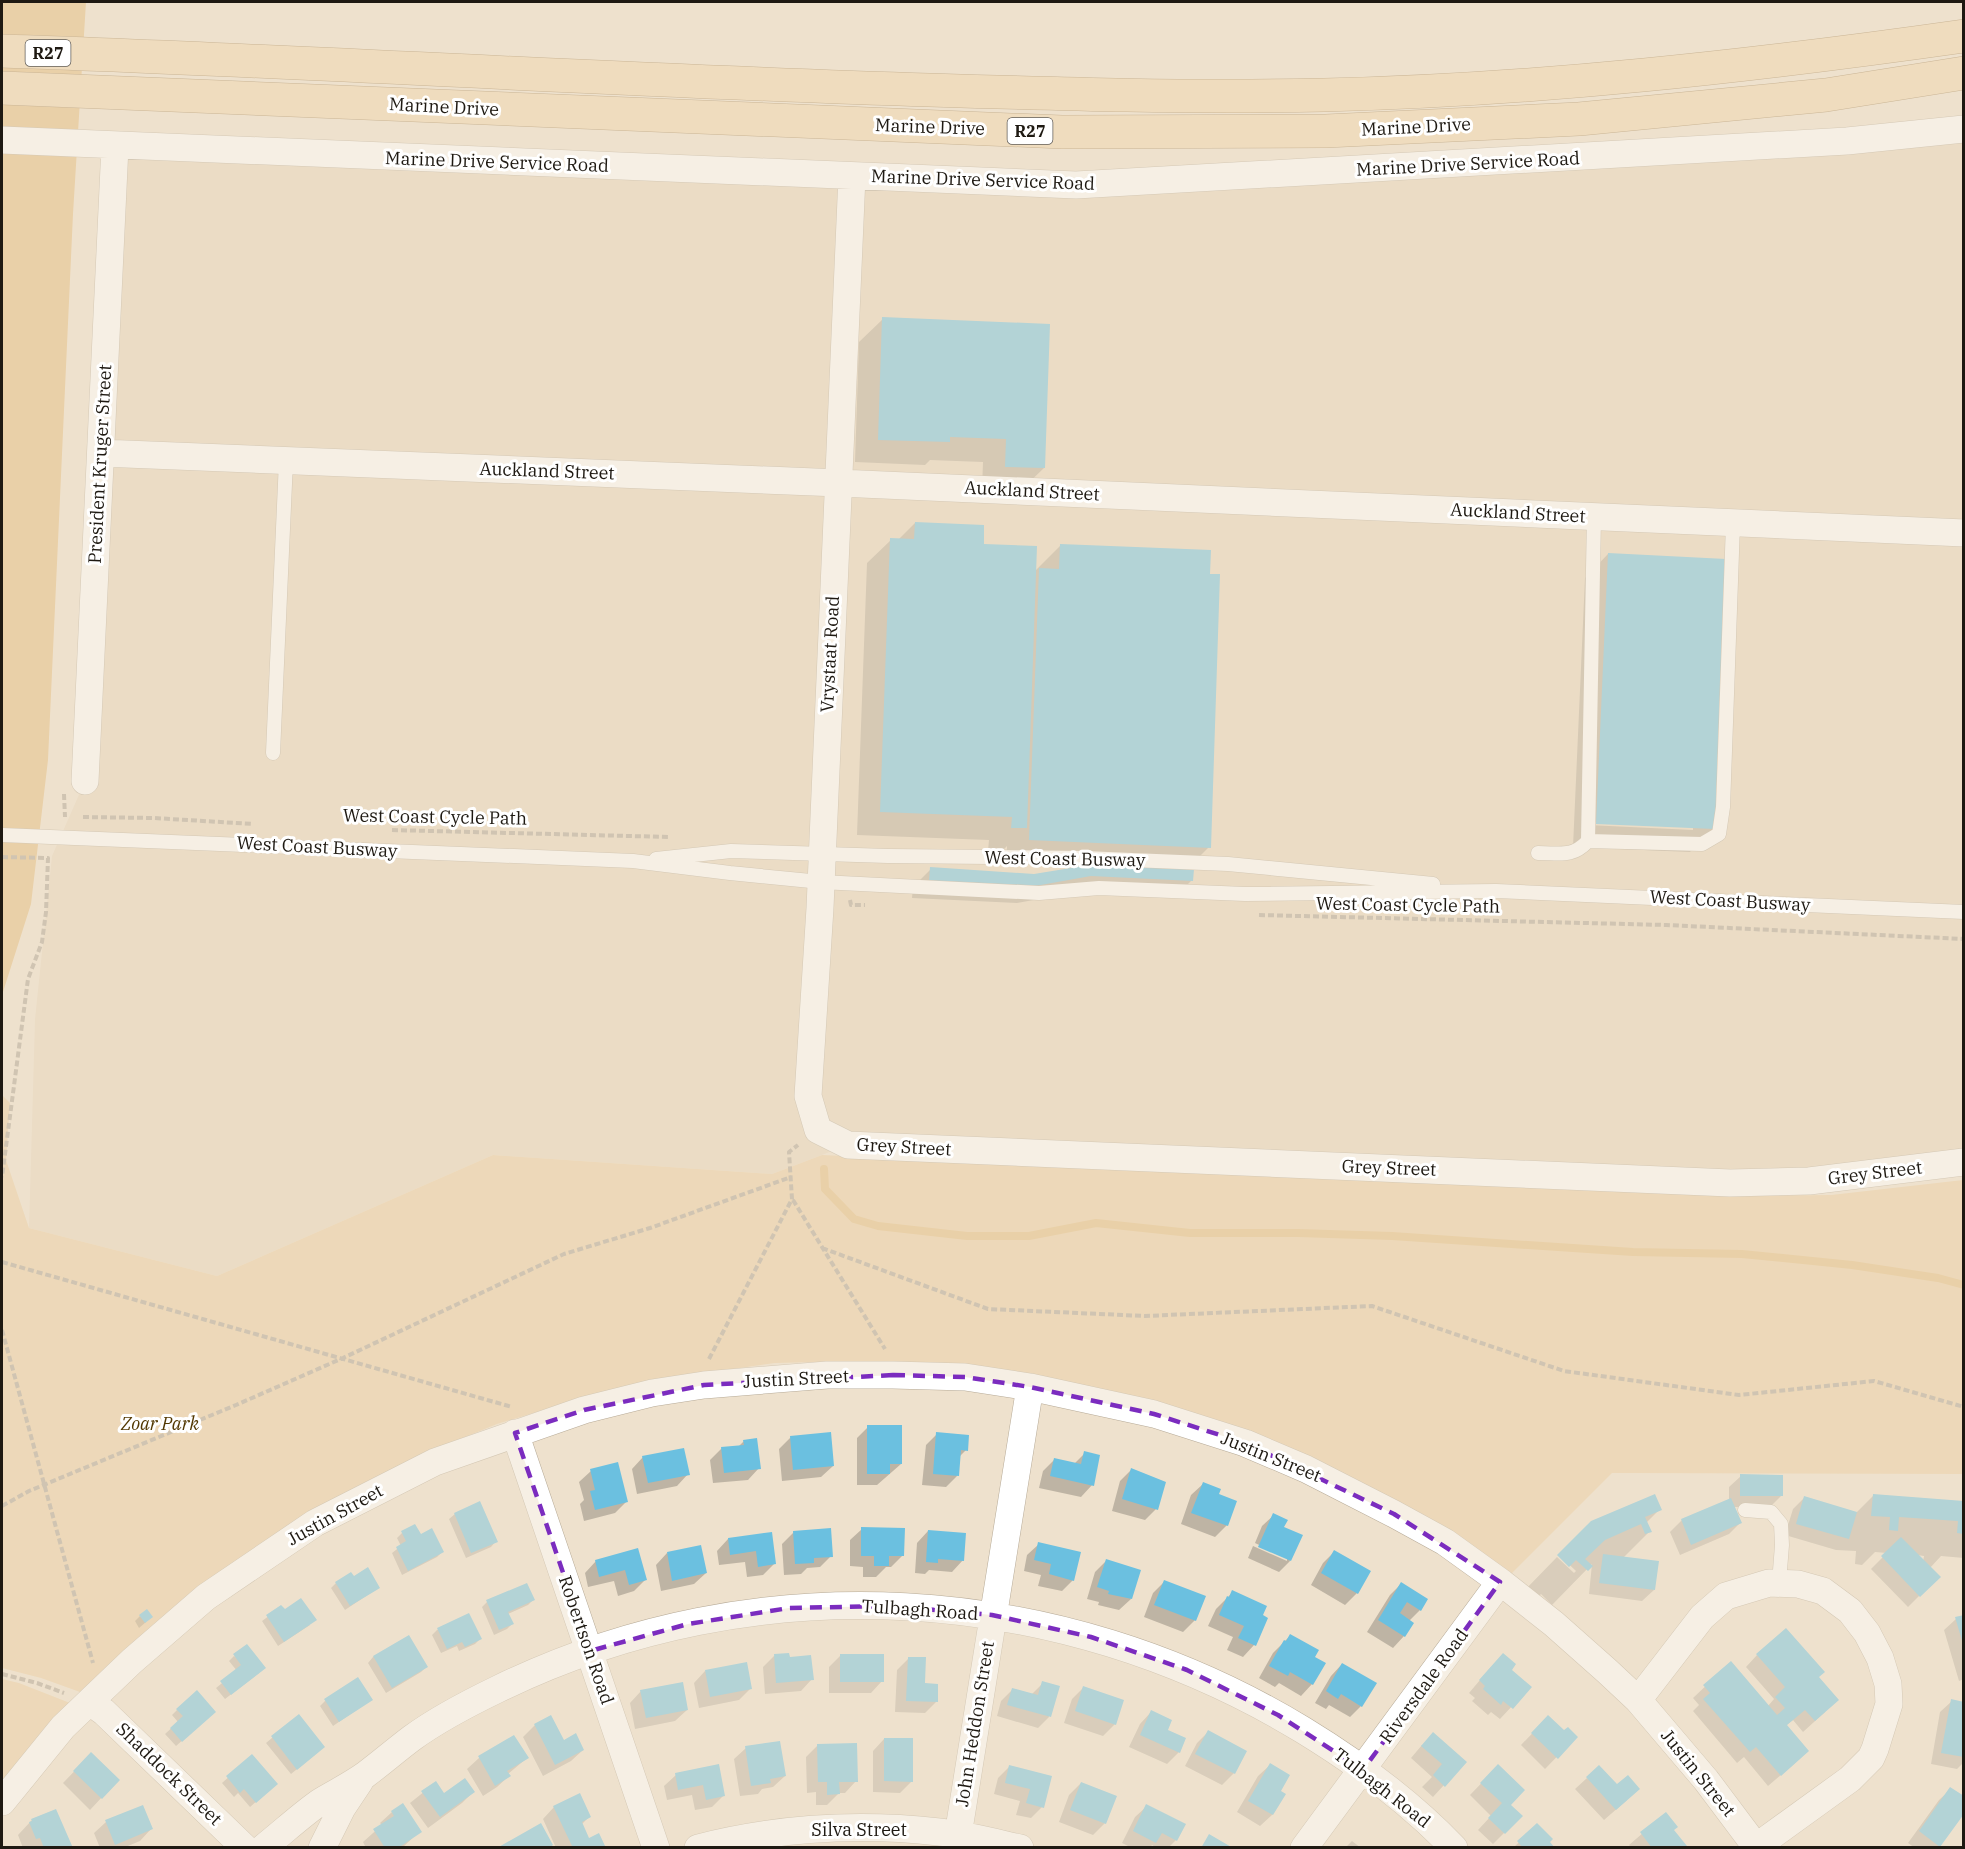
<svg xmlns="http://www.w3.org/2000/svg" width="1965" height="1849" font-family="'IBM Plex Serif',serif">
	<style>
		.built { fill: #e6d5bb }
		.green { fill: #eacda0 }
		.water { fill: #e3ba7a }
		.shadow { fill: #0003; fill-rule: evenodd }
		.lines { fill: none; stroke-linecap: round; stroke-linejoin: round }
		.stream { stroke: #e3ba7a; stroke-width: 8 }
		.building { fill: #6bc0e0 }
		.service-casing { stroke: #b6aa97; stroke-width: 15 }
		.minor-casing { stroke: #b6aa97; stroke-width: 28 }
		.primary-casing { stroke: #9f8052; stroke-width: 34 }
		.path { stroke: #aaa090; stroke-width: 4; stroke-dasharray: 6 3; stroke-linecap: butt }
		.service { stroke: #fff; stroke-width: 14 }
		.minor { stroke: #fff; stroke-width: 27 }
		.primary { stroke: #efd4ac; stroke-width: 33 }
		.marked { fill: none; stroke: #7b2cbf; stroke-width: 4.5; stroke-dasharray: 12 8; stroke-linejoin: round }
		.labels { text-anchor: middle; stroke-width: 6; stroke-linejoin: round; paint-order: stroke }
		.shield { fill: #fff; stroke: #625e59; stroke-width: 1.5 }
		.shield-label { font-size: 16px; font-weight: bold; fill: #1e1912 }
		.street-label { font-size: 18px; fill: #1e1912; stroke: #fff }
		.park-label { font-size: 18px; font-style: italic; fill: #533802; stroke: #fff }
	</style>
	<rect width="100%" height="100%" fill="#eee1cd"/>
	<path class="built" d="M1963 129V1162L1809 1181 848 1145 772 1174 493 1155 217 1276 29 1228 35 1019 52 856 85 781 115 146 1076 185Z"/>
	<path class="green" d="M2 1095 10 1103 6 1160 29 1228 217 1276 493 1155 772 1174 822 1155 1733 1196 1831 1195 1963 1180V1474L1612 1473 1509 1576 1311 1460 898 1363 854 1361 775 1363 712 1372 563 1404 497 1424 426 1453 370 1480 307 1515 161 1618 80 1692 41 1678 2 1668Z
		M2 1679 19 1683 70 1703 2 1783Z"/>
	<path class="water" d="M2 2H86L73 214 48 760 31 904 2 995Z"/>
	<path class="shadow" d="M883 319 1044 468 1020 491 982 490 983 462 930 460 925 465 855 462 859 342Z
		M915 523 982 545 1034 572 1061 545 1209 847 1186 870 1192 880 1174 898 1072 893 1017 903 912 898 913 887 931 869 1034 876 1082 866 1007 863V846L1002 851H988L989 840 857 835 867 563 891 540H898Z
		M1608 554 1713 829 1690 852 1573 847 1585 578ZM1589 822 1693 827V830L1588 825Z
		M868 1427 901 1464 877 1485H857V1438Z
		M937 1434 966 1450 959 1457 957 1476 946 1487 922 1485 926 1445Z
		M791 1437 833 1466 821 1477 782 1481 779 1449Z
		M744 1441 759 1468 748 1480 713 1483 710 1460 722 1448 738 1447Z
		M1085 1453 1092 1485 1081 1497 1039 1488 1043 1471 1054 1460 1074 1464Z
		M643 1457 688 1474 677 1486 637 1494 632 1469Z
		M1131 1470 1156 1509 1145 1520 1112 1511 1120 1481Z
		M591 1471 626 1502 615 1513 584 1521 580 1504 584 1500 579 1482Z
		M1741 1476 1781 1496 1770 1507H1734L1740 1523 1729 1534 1680 1555 1670 1532 1682 1520 1729 1500V1487Z
		M1203 1484 1217 1495 1227 1525 1215 1537 1181 1524 1191 1495Z
		M1873 1496 1964 1503V1558L1941 1556 1930 1568 1938 1577 1908 1607 1871 1569 1887 1553 1875 1552 1862 1565 1855 1564 1856 1551 1836 1550 1785 1535 1793 1509 1804 1498 1856 1513ZM1917 1555 1924 1556 1923 1562Z
		M1660 1509 1646 1523 1650 1531 1623 1558 1654 1590 1642 1601 1589 1594 1592 1564 1552 1605 1541 1594 1534 1601 1524 1591 1557 1557 1574 1573 1576 1571 1559 1555Z
		M455 1514 496 1541 491 1547 466 1558 449 1519Z
		M1274 1515 1282 1528 1290 1561 1279 1572 1248 1558 1253 1546 1287 1561V1558L1255 1543 1262 1526Z
		M862 1529 903 1555 891 1567H886L876 1577H863V1567L850 1566V1540Z
		M928 1531 963 1560 952 1572 929 1570 925 1574 915 1573 917 1543Z
		M794 1532 831 1556 820 1567 807 1568 801 1574 784 1575 782 1544Z
		M402 1533 420 1537 442 1552 437 1557 402 1575 392 1553 401 1546 397 1538Z
		M771 1534 774 1564 763 1575 747 1577 745 1562 719 1565 717 1551 728 1539Z
		M1039 1544 1073 1580 1062 1591 1038 1586 1041 1575 1024 1571 1027 1555Z
		M637 1550 645 1580 634 1591 618 1596 614 1581 588 1587 585 1573 596 1561Z
		M1334 1552 1357 1593 1345 1605 1311 1585 1323 1563Z
		M667 1553 706 1573 694 1584 661 1591 656 1565Z
		M1107 1560 1131 1599 1119 1610 1098 1605 1099 1602 1087 1599 1095 1572Z
		M353 1578 378 1588 345 1610 331 1588 336 1583Z
		M1164 1582 1195 1620 1183 1632 1144 1617 1153 1593Z
		M1401 1584 1420 1610 1409 1621 1412 1623 1404 1636 1393 1648 1367 1632 1390 1595Z
		M1233 1592 1261 1616 1266 1618 1254 1645 1243 1657 1227 1650 1233 1637 1208 1626 1216 1609Z
		M533 1600 528 1605 508 1614 512 1624 507 1629 494 1635 482 1607 487 1602Z
		M281 1607 285 1611 310 1625 278 1646 262 1621Z
		M468 1615 480 1639 475 1644 459 1651 457 1646 441 1653 432 1635 437 1630Z
		M140 1616 146 1622 139 1628 135 1621Z
		M1964 1617V1679L1959 1681 1944 1630 1956 1619Z
		M1290 1636 1313 1658 1312 1684 1301 1696 1279 1683 1275 1687 1259 1678 1273 1653Z
		M408 1637 426 1667 421 1672 386 1693 368 1663 373 1657Z
		M1757 1655 1817 1678 1825 1712 1803 1732 1793 1720 1785 1726 1796 1762 1768 1786 1744 1757 1737 1763 1693 1711 1699 1705 1693 1698 1730 1663 1768 1706 1774 1699 1746 1667Z
		M234 1656 259 1673 225 1699 216 1688 237 1671 229 1661Z
		M774 1656 788 1659 812 1679 801 1691 765 1694 763 1667Z
		M840 1656 882 1681 871 1693H829V1667Z
		M909 1658 923 1685 936 1702 925 1713 895 1712 897 1670Z
		M1342 1664 1361 1706 1350 1717 1329 1705 1326 1709 1315 1703 1331 1676Z
		M1491 1667 1510 1670 1530 1687 1500 1719 1491 1712 1488 1715 1472 1701 1475 1698 1469 1693Z
		M705 1671 750 1689 739 1700 699 1708 694 1683Z
		M1043 1683 1049 1717 1038 1728 997 1716 1001 1701 1013 1689 1031 1695Z
		M1083 1688 1115 1724 1103 1736 1064 1723 1072 1699Z
		M641 1691 687 1710 675 1721 635 1729 630 1703Z
		M371 1700 333 1726 320 1706 325 1701Z
		M1952 1701 1964 1703V1762L1957 1769 1931 1764 1940 1712Z
		M177 1710 209 1717 176 1746 165 1734 178 1722 172 1715Z
		M1151 1712 1166 1731 1179 1752 1167 1764 1129 1747 1140 1724Z
		M298 1716 318 1752 291 1774 266 1743Z
		M1548 1717 1564 1732 1576 1737 1545 1769 1521 1745Z
		M535 1725 563 1742 583 1750 571 1761 543 1776 523 1737Z
		M1208 1732 1234 1773 1222 1785 1185 1766 1197 1743Z
		M514 1737 527 1758 508 1774 509 1776 497 1787 483 1796 467 1769 479 1758Z
		M884 1739 912 1781 900 1793 873 1792V1751Z
		M818 1745 856 1781 845 1793H839L827 1805H816V1792L807 1793 806 1757Z
		M1422 1745 1465 1762 1433 1797 1422 1787 1432 1777 1411 1758Z
		M746 1748 785 1776 773 1787 762 1789 758 1794 740 1796 734 1759Z
		M91 1754 118 1780 90 1810 63 1783Z
		M252 1756 271 1789 250 1807 238 1793 234 1797 222 1783Z
		M1270 1765 1279 1791 1284 1795 1272 1815 1260 1826 1237 1812 1258 1776Z
		M718 1766 724 1795 712 1807 695 1810 692 1795 667 1800 664 1786 676 1775Z
		M1010 1766 1050 1777 1042 1807 1031 1818 1016 1815 1020 1801 994 1794 998 1778Z
		M1498 1766 1509 1805 1521 1816 1493 1844 1478 1830 1491 1816 1470 1795Z
		M1587 1778 1627 1800 1604 1820 1575 1789Z
		M435 1783 444 1795 473 1792 462 1803 428 1828 410 1803Z
		M1081 1783 1105 1823 1093 1835 1059 1822 1069 1795Z
		M1951 1789 1939 1846 1937 1848H1915L1908 1843 1939 1800Z
		M1147 1806 1176 1840 1168 1848H1157L1152 1845 1150 1848H1132L1122 1843 1135 1817Z
		M554 1807 589 1817 581 1825 589 1840 604 1848H556L543 1819Z
		M392 1812 420 1831 402 1848H366L363 1842 382 1825 380 1823Z
		M1665 1814 1683 1848H1632L1629 1845Z
		M32 1820 71 1848H23L18 1835Z
		M106 1822 151 1829 140 1841 123 1848H100L94 1833Z
		M1537 1825 1553 1848H1513Z
		M1352 1841 1361 1848H1345Z"/>
	<g class="lines">
		<path class="stream" d="M824 1169 825 1189 854 1219 878 1226 967 1236H1029L1096 1223 1190 1233H1298L1392 1236 1633 1252 1742 1254 1852 1265 1938 1278 1964 1285"/>
	</g>
	<path class="building" d="M882 317 1050 324 1045 468 1005 467 1006 439 950 437V442L878 440Z
		M915 522 984 525V544L1037 546 1027 828H1011L1012 817 880 812 890 538 914 539Z
		M1060 544 1211 550 1210 574H1220L1211 848 1029 840 1039 568 1059 569Z
		M1608 553 1726 559 1715 829 1596 824Z
		M1089 865 1194 869 1193 881 1091 876 1035 886 929 881 930 867 1034 874Z
		M867 1425H902V1464H890V1474H867Z
		M831 1432 834 1466 793 1470 790 1436Z
		M936 1432 969 1435 968 1451 961 1450 959 1476 933 1474Z
		M757 1438 761 1469 724 1473 721 1447 744 1445 743 1440Z
		M684 1448 690 1475 648 1483 642 1456Z
		M1084 1451 1100 1455 1094 1486 1050 1476 1054 1458 1081 1464Z
		M618 1462 628 1502 595 1510 590 1491 595 1490 590 1469Z
		M1131 1468 1166 1482 1158 1510 1122 1499Z
		M1740 1474 1783 1475V1496H1740Z
		M1203 1482 1221 1489 1219 1494 1237 1501 1228 1526 1191 1513Z
		M1655 1494 1662 1510 1645 1517 1652 1532 1645 1534 1641 1524 1605 1540 1585 1559 1593 1566 1588 1571 1576 1560 1569 1567 1557 1555 1591 1521Z
		M1873 1494 1964 1501V1534L1957 1533 1958 1521 1899 1517 1898 1531 1889 1530 1890 1517 1871 1516Z
		M1804 1496 1857 1512 1849 1539 1796 1524Z
		M1731 1498 1742 1523 1691 1545 1681 1519Z
		M480 1501 498 1542 471 1553 454 1513Z
		M1273 1513 1288 1520 1284 1527 1303 1535 1291 1561 1258 1547Z
		M415 1524 421 1534 432 1528 444 1552 408 1571 396 1547 406 1541 401 1531Z
		M861 1527 905 1528 904 1556H889V1566H874V1556H861Z
		M831 1528 833 1557 814 1558V1563L795 1564 793 1531Z
		M928 1530 966 1533 964 1561 938 1559V1563L926 1562Z
		M772 1532 776 1564 758 1567 756 1551 730 1555 728 1538Z
		M1901 1537 1941 1577 1920 1597 1881 1556Z
		M1038 1542 1081 1552 1074 1581 1049 1574 1051 1564 1034 1560Z
		M701 1545 707 1573 672 1581 667 1552Z
		M638 1548 647 1580 629 1585 625 1570 599 1577 595 1560Z
		M1334 1550 1371 1571 1358 1594 1321 1573Z
		M1603 1554 1659 1561 1655 1590 1599 1583Z
		M1106 1559 1141 1570 1132 1599 1108 1594 1109 1591 1097 1587Z
		M368 1567 380 1588 350 1606 335 1582 351 1572 354 1576Z
		M1164 1580 1206 1596 1196 1621 1154 1605Z
		M1401 1582 1428 1599 1421 1611 1407 1602 1400 1613 1414 1623 1405 1637 1378 1620Z
		M527 1583 535 1600 508 1612 514 1624 499 1630 486 1600Z
		M1232 1590 1267 1606 1263 1615 1268 1618 1256 1646 1238 1638 1244 1626 1219 1615 1227 1596 1229 1597Z
		M301 1598 317 1620 284 1642 266 1615 281 1605 285 1609Z
		M147 1609 153 1617 145 1623 139 1615Z
		M469 1613 482 1639 465 1647 462 1642 447 1649 437 1628Z
		M1964 1615V1644H1963L1955 1617Z
		M1786 1628 1825 1672 1819 1677 1839 1700 1815 1721 1805 1710 1787 1725 1809 1751 1781 1776 1756 1747 1750 1752 1703 1699 1710 1693 1703 1685 1731 1661 1777 1715 1785 1708 1775 1697 1785 1687 1756 1654Z
		M1290 1634 1319 1650 1315 1657 1326 1663 1313 1685 1290 1672 1288 1676 1269 1666 1284 1640 1286 1641Z
		M409 1635 428 1667 392 1688 373 1656Z
		M247 1644 266 1668 231 1695 220 1681 241 1665 233 1654Z
		M789 1653 790 1657 811 1655 814 1680 776 1683 774 1654Z
		M1503 1653 1516 1664 1512 1670 1532 1687 1513 1709 1503 1701 1501 1705 1483 1689 1485 1686 1479 1680Z
		M840 1654H884V1682H840Z
		M908 1657H926L925 1683 938 1684V1702L906 1701Z
		M747 1662 752 1689 710 1697 705 1670Z
		M1342 1663 1377 1683 1362 1707 1341 1694 1338 1699 1326 1691Z
		M358 1677 373 1700 339 1722 324 1699Z
		M1042 1681 1060 1686 1051 1717 1007 1705 1012 1688 1038 1695Z
		M683 1682 688 1710 646 1718 640 1690Z
		M1083 1686 1124 1700 1116 1725 1075 1711Z
		M197 1690 216 1712 182 1742 170 1728 183 1716 176 1709Z
		M1951 1699 1964 1702V1757L1941 1753Z
		M1151 1710 1172 1720 1168 1730 1186 1738 1180 1753 1140 1735Z
		M299 1714 325 1747 297 1770 271 1736Z
		M551 1715 564 1740 576 1733 584 1750 555 1765 534 1724Z
		M1548 1715 1564 1730 1568 1727 1578 1737 1558 1759 1531 1733Z
		M1208 1730 1247 1751 1235 1774 1195 1754Z
		M1433 1732 1467 1762 1445 1787 1433 1775 1442 1764 1421 1746Z
		M514 1735 529 1758 507 1771 511 1776 495 1786 478 1756Z
		M884 1738H913V1782L884 1781Z
		M780 1741 786 1776 770 1779 771 1783 751 1786 745 1746Z
		M857 1743 858 1782H839L840 1794 827 1795V1782H818L817 1744Z
		M91 1752 120 1780 102 1799 73 1771Z
		M252 1754 278 1784 256 1803 244 1789 240 1793 226 1776Z
		M1270 1763 1290 1775 1281 1791 1286 1794 1273 1815 1248 1801Z
		M719 1764 725 1796 706 1800 703 1785 678 1790 675 1773Z
		M1498 1764 1525 1790 1511 1805 1523 1816 1505 1834 1488 1818 1502 1803 1480 1783Z
		M1009 1765 1052 1776 1044 1808 1026 1803 1030 1789 1005 1783Z
		M1599 1765 1617 1784 1628 1775 1640 1789 1616 1810 1586 1777Z
		M465 1778 475 1792 440 1817 421 1791 436 1781 444 1793Z
		M1081 1782 1117 1796 1106 1824 1070 1810Z
		M1950 1787 1964 1796V1814L1940 1847 1919 1831Z
		M580 1793 591 1817 582 1822 589 1838 599 1833 606 1848H573L553 1806Z
		M403 1803 422 1832 398 1848H385L373 1829 394 1816 391 1811Z
		M1146 1804 1186 1824 1177 1841 1162 1833 1156 1843 1133 1831Z
		M143 1805 153 1829 115 1845 105 1820Z
		M56 1809 73 1848H44L40 1838 36 1839 29 1822 32 1821 31 1819Z
		M1666 1812 1678 1827 1674 1830 1687 1846 1685 1848H1652L1640 1832Z
		M541 1823 553 1845 549 1848H497Z
		M1537 1823 1553 1839 1550 1842 1555 1848H1523L1517 1841Z
		M1209 1834 1233 1848H1201Z"/>
	<g class="lines">
		<g class="service-casing">
			<path id="service" d="M273 753 286 461
				M2 835 633 861 730 873 821 882 1039 893 1099 888 1245 894 1496 891 1964 912
				M1588 841 1702 844 1719 834 1723 807 1733 524
				M1538 853C1560 853 1572 858 1588 841L1594 516
				M656 859 731 851 888 856 1084 858 1228 864 1433 884
				M1745 1510 1771 1512 1781 1524 1782 1545 1779 1583"/>
		</g>
		<g class="minor-casing">
			<path id="minor" d="M2 140 1076 185 1847 141 1964 129
				M852 176 820 908 808 1096 818 1130 848 1145 1730 1183 1809 1181 1964 1162
				M101 453 839 483 1964 533
				M85 781 115 146
				M515 1433 656 1848
				M1638 1700 1702 1617 1726 1596 1769 1583 1798 1584 1823 1591 1850 1611 1867 1633 1880 1658 1888 1684 1889 1704 1875 1749 1871 1758 1850 1779 1756 1847
				M90 1702 104 1712 245 1848
				M2 1802 63 1727 132 1661 206 1597 315 1523 435 1462 584 1410 652 1393 704 1385 827 1375H893L965 1377 1030 1387 1154 1414 1245 1443 1306 1469 1394 1514 1445 1542 1502 1583 1554 1624 1607 1671 1638 1700 1706 1780 1757 1848
				M263 1848C282 1833 300 1816 320 1802 335 1793 351 1785 365 1775 381 1763 396 1750 412 1738 438 1719 469 1703 498 1689 756 1563 1059 1582 1303 1730 1357 1763 1410 1802 1454 1848
				M322 1848 342 1808 360 1781
				M698 1848C776 1828 858 1823 939 1832 966 1835 993 1842 1020 1848
				M956 1848 1030 1387
				M1304 1848 1500 1582"/>
		</g>
		<g class="primary-casing">
			<path id="primary" d="M2 51C311 61 620 81 929 90 1061 94 1193 98 1324 95 1538 90 1752 66 1964 36
				M2 88 1062 132 1326 131 1579 119 1826 95 1964 73"/>
		</g>
		<path class="path" d="M64 794 65 817
			M83 817 154 818 253 824
			M392 830 669 837
			M2 857 48 858 46 912 42 942 28 979 2 1177
			M850 900 851 905H865
			M1259 915 1666 925 1964 939
			M793 1200 885 1349
			M822 1248 988 1309 1145 1316 1372 1306 1564 1371 1739 1395 1874 1381 1964 1407
			M2 1262 512 1407
			M2 1330 93 1663
			M709 1359 792 1199 789 1152 798 1145
			M2 1506 29 1491 236 1405 343 1358 564 1254 650 1228 791 1177
			M2 1674 37 1683 64 1693"/>
		<use href="#service" class="service"/>
		<use href="#minor" class="minor"/>
		<use href="#primary" class="primary"/>
	</g>
	<path d="M0 0H1965V1849H0ZM893 1375 965 1377 1030 1387 1154 1414 1245 1443 1394 1514 1500 1582 1363 1770 1278 1715 1187 1670 1091 1637 992 1615 891 1606 789 1608 688 1624 590 1651 515 1433 584 1410 704 1385Z" fill="#eee1cd" fill-opacity=".55" fill-rule="evenodd"/>
	<path class="marked" d="M893 1375 965 1377 1030 1387 1154 1414 1245 1443 1394 1514 1500 1582 1363 1770 1278 1715 1187 1670 1091 1637 992 1615 891 1606 789 1608 688 1624 590 1651 515 1433 584 1410 704 1385Z"/>
	<g class="labels">
		<g class="shield">
			<rect x="25.5" y="40" width="45" height="26" rx="4.5"/>
			<rect x="1007.5" y="118" width="45" height="26" rx="4.5"/>
		</g>
		<g class="shield-label">
			<text x="48" y="59">R27</text>
			<text x="1030" y="137">R27</text>
		</g>
		<g class="street-label">
			<text transform="translate(444 107) rotate(3)" y="6">Marine Drive</text>
			<text transform="translate(930 127) rotate(2)" y="6">Marine Drive</text>
			<text transform="translate(1416 127) rotate(-3)" y="6">Marine Drive</text>
			<text transform="translate(497 162) rotate(2)" y="6">Marine Drive Service Road</text>
			<text transform="translate(1468 164) rotate(-3)" y="6">Marine Drive Service Road</text>
			<text transform="translate(983 180) rotate(2)" y="6">Marine Drive Service Road</text>
			<text transform="translate(100 464) rotate(-87)" y="6">President Kruger Street</text>
			<text transform="translate(547 471) rotate(2)" y="6">Auckland Street</text>
			<text transform="translate(1032 491) rotate(3)" y="6">Auckland Street</text>
			<text transform="translate(1518 513) rotate(3)" y="6">Auckland Street</text>
			<text transform="translate(830 654) rotate(-87)" y="6">Vrystaat Road</text>
			<text transform="translate(435 817) rotate(1)" y="6">West Coast Cycle Path</text>
			<text transform="translate(317 847) rotate(3)" y="6">West Coast Busway</text>
			<text transform="translate(1065 859) rotate(1)" y="6">West Coast Busway</text>
			<text transform="translate(1730 901) rotate(3)" y="6">West Coast Busway</text>
			<text transform="translate(1408 905) rotate(1)" y="6">West Coast Cycle Path</text>
			<text transform="translate(904 1147) rotate(3)" y="6">Grey Street</text>
			<text transform="translate(1389 1168) rotate(2)" y="6">Grey Street</text>
			<text transform="translate(1875 1173) rotate(-7)" y="6">Grey Street</text>
			<text transform="translate(796 1379) rotate(-3)" y="6">Justin Street</text>
			<text transform="translate(1271 1457) rotate(22)" y="6">Justin Street</text>
			<text transform="translate(335 1515) rotate(-29)" y="6">Justin Street</text>
			<text transform="translate(920 1610) rotate(4)" y="6">Tulbagh Road</text>
			<text transform="translate(586 1640) rotate(71)" y="6">Robertson Road</text>
			<text transform="translate(1424 1686) rotate(-54)" y="6">Riversdale Road</text>
			<text transform="translate(975 1724) rotate(-81)" y="6">John Heddon Street</text>
			<text transform="translate(1698 1773) rotate(51)" y="6">Justin Street</text>
			<text transform="translate(169 1774) rotate(44)" y="6">Shaddock Street</text>
			<text transform="translate(1382 1788) rotate(38)" y="6">Tulbagh Road</text>
			<text x="859" y="1836">Silva Street</text>
		</g>
		<g class="park-label">
			<text x="160" y="1430">Zoar Park</text>
		</g>
	</g>
	<rect width="1965" height="1849" fill="none" stroke="#1e1912" stroke-width="6"/>
</svg>
